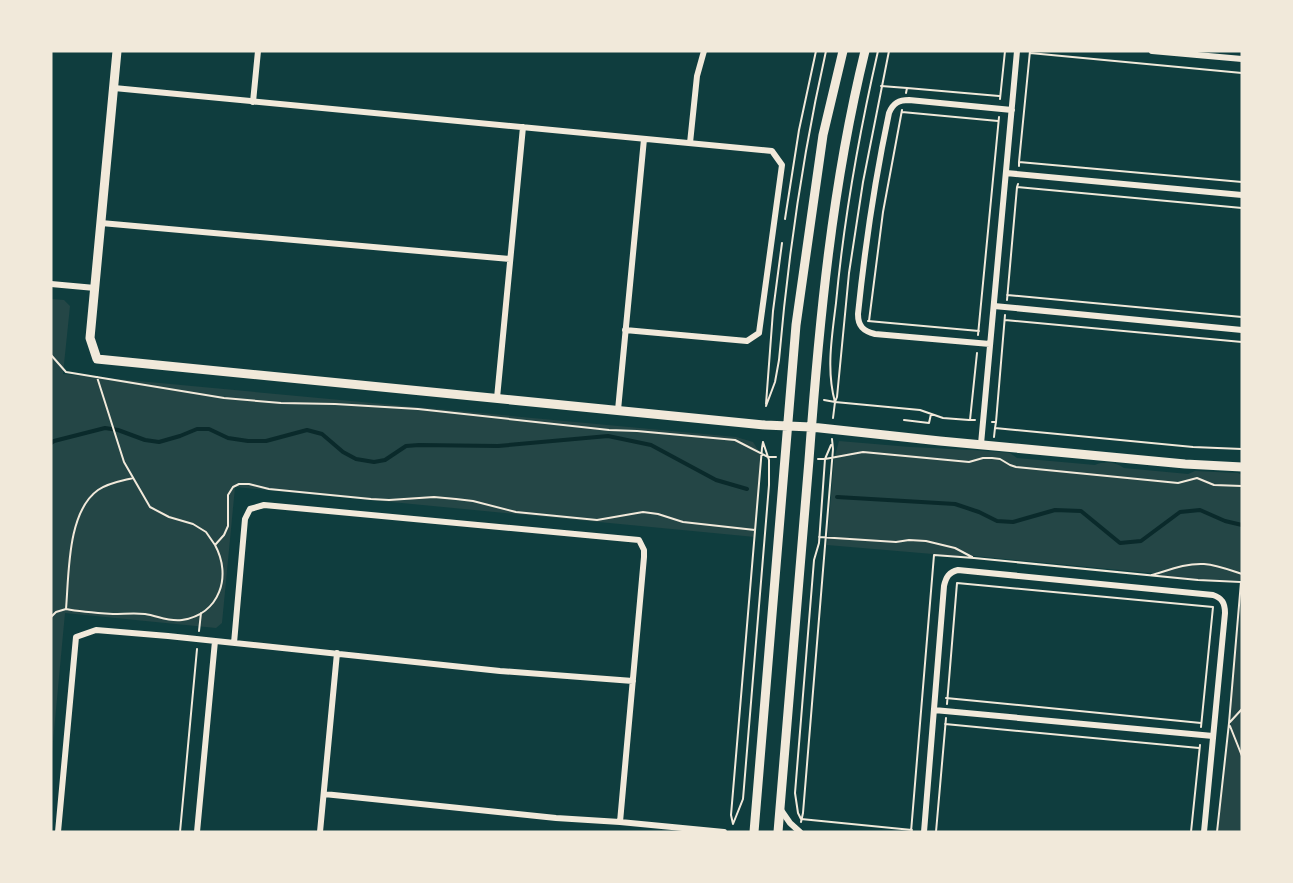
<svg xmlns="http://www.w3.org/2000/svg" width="1293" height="883" font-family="Helvetica,sans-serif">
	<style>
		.green { fill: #244646 }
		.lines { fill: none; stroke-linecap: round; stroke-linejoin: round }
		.stream { stroke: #0a2a2b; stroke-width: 4 }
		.path { stroke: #f1e9da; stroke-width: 2 }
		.minor { stroke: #f1e9da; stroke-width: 6 }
		.tertiary { stroke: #f1e9da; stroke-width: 9 }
	</style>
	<rect width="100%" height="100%" fill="#0f3d3e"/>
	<path class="green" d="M51 299 64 300 70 306 63 374 736 437 753 442 762 456 755 537 235 487 222 623 216 628 65 613 51 763Z
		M839 441 910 447 973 450 1010 453 1017 458 1095 465C1105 461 1115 462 1124 468L1188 474 1195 471 1238 473 1242 475V832H1218L1242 580C1213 580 1179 581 1151 573L975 556 968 557 827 545 834 459Z"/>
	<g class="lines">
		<path class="stream" d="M51 443 54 441 105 428 118 430 145 440 159 442 180 436 197 429H209L228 438 248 441H266L307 430 322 434 343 452 356 459 374 462 385 460 406 446 419 445 498 446 608 436 651 445 716 480 747 489
			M837 497 955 504 979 512 997 521 1013 522 1055 510 1081 511 1120 543 1141 541 1180 512 1200 510 1225 521 1242 525"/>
		<path class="path" d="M1030 53 1242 73
			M881 86 907 88 906 93
			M907 88 999 96
			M1000 99 1005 51
			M902 112 998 121
			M1019 162 1030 51
			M1019 166V162L1242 182
			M1018 184 1017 187 1242 208
			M785 219 799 130 816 51
			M1007 295 1242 317
			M1007 300 1017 187
			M1005 320 1242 342
			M868 321 979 331
			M869 321 883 212 902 110
			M978 335 999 117
			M51 355 66 372 224 398 281 403 335 404 418 409 609 430 637 431 735 440 768 457H776
			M97 377 124 462 150 507 169 517 193 524 206 532 215 545 224 535 228 526V495L233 487 239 484H249L269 489 371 499 389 500 434 497 456 499 473 501 516 512 597 520 643 512 658 514 683 522 755 530
			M824 400 835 402 920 410 943 418 969 420
			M835 402C826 370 832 336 836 303 844 218 859 134 878 51
			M766 404 773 311 782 243
			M766 406 775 382 779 360C788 256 803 153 826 51
			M833 418 835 402 837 397 849 273 863 182 889 51
			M904 420 929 423 931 414
			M975 420H970L977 353
			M992 422H996L995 428
			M996 422 1005 315
			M994 437 995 428 1193 447 1242 449
			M818 459H825L863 452 969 462 983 458H992L1000 459 1010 465 1016 467 1178 483 1197 478 1214 485 1242 486
			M819 537 896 542 909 540 926 541 955 548 972 557
			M1152 575C1169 570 1186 563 1204 564 1217 565 1230 570 1242 574
			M66 609C81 612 97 613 113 614 124 614 134 613 145 614 158 616 169 622 182 620 220 614 232 576 215 545
			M51 617 56 612 66 609C69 575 67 512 98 490 108 483 121 481 133 478
			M199 631 201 613
			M946 698 1201 723
			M947 704 957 583 1213 607 1201 727
			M1230 722 1242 709
			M945 724 1199 748
			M1230 726 1242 756
			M801 819 798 813 795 793 814 560 819 543 825 459 831 445
			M801 819 912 830
			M801 822 803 813 833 449 832 439
			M733 824 743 799 769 485V460L763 442
			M733 824 731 815 762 448 763 442
			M180 832 197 649
			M911 832 934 555 974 558 1198 580 1241 582 1229 723 1217 832
			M936 832 946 718
			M1191 832 1200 745"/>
		<path class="minor" d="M1152 51 1242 59
			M114 88 772 151 782 165 759 333 747 341 625 330
			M253 102 258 51
			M690 143 697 76 704 51
			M1006 173 1242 195
			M101 223 510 259
			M51 284 95 288
			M994 306 1242 330
			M990 344 875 334C863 331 858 326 858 314 865 246 875 179 889 113 893 103 899 100 909 100L1012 110
			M497 398 523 127
			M618 410 644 139
			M981 444 1017 51
			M234 643 245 519 250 509 264 505 639 540 644 550V557L620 822
			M934 710 1213 736
			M324 794 556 818 620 822 724 832
			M781 810 790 823 800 832
			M58 832 76 637 96 630 168 636 500 671 633 681
			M197 832 215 641
			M320 832 337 653
			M924 832 944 586C946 577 949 572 958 570L1213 595C1222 598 1225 603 1225 613L1204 832"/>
		<path class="tertiary" d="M117 51 90 338 97 359 765 425 811 427 940 441 1185 464 1242 467
			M754 832 796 325 823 135 843 51
			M778 832C789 708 799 584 809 460 819 323 832 185 865 51"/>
	</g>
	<rect width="1293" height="883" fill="none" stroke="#f1e9da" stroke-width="105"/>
</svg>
